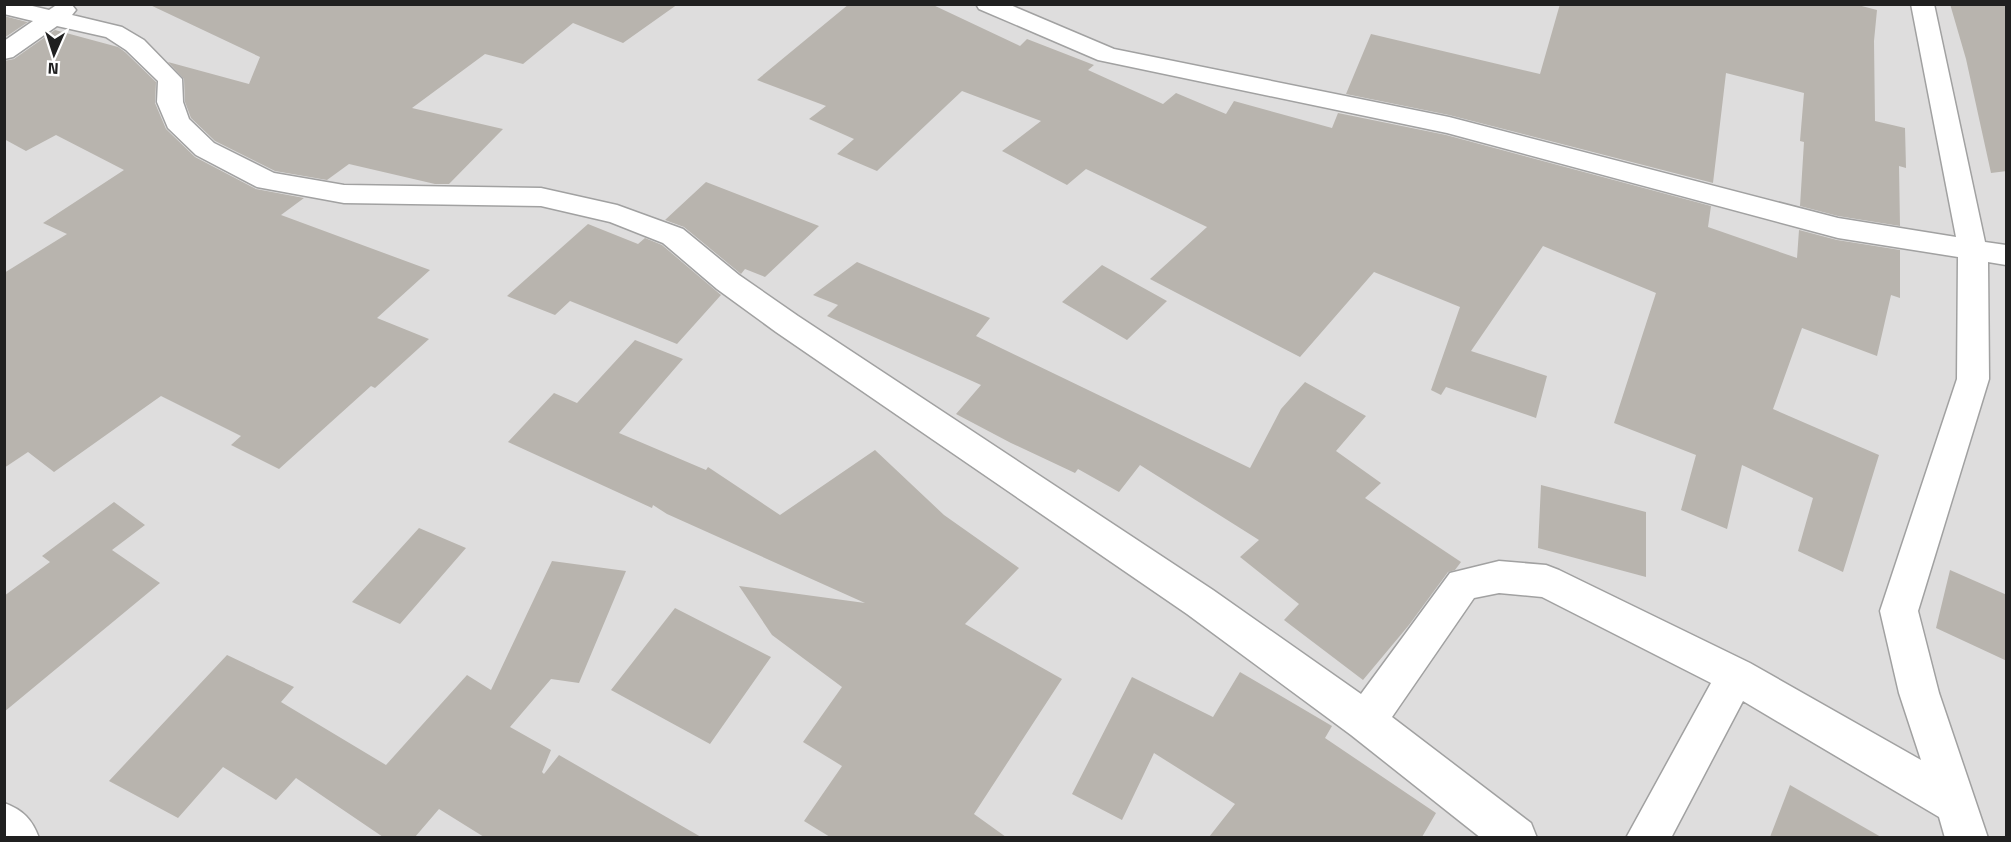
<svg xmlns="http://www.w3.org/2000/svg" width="2011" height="842" font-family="'Titillium Web',sans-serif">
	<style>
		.residential { fill: #dedddd }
		.building { fill: #b8b4ae }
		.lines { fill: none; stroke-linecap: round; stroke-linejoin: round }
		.minor-casing { stroke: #a1a1a1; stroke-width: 3 }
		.minor { fill: #fff; fill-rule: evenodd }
	</style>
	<rect width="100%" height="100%" fill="#efeee8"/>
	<path class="residential" d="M5 5H2006V837H5Z"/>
	<path class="building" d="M148 4H678L623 43 573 23 523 64 485 54 412 108 503 129 449 184H435L349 164 327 180 275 171 215 141 191 118 185 102 184 79 168 62 249 84 260 57Z
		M849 4H931L1020 46 1027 39 1094 65 1088 70 1163 104 1176 93 1226 114 1234 101 1332 128 1338 113 1446 135 1711 206 1708 227 1797 258 1799 230 1837 240 1900 250V298L1891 295 1877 356 1802 328 1773 409 1879 455 1843 572 1798 551 1813 498 1742 465 1727 529 1681 510 1696 455 1614 423 1656 293 1543 246 1471 351 1547 376 1536 418 1446 387 1441 395 1431 390 1460 307 1374 272 1300 357 1150 279 1207 227 1086 169 1067 185 1002 151 1041 121 962 91 877 171 837 154 854 139 809 119 826 106 757 80Z
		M1560 4H1854L1877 10 1874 41 1875 121 1905 128 1906 168 1899 166 1900 226 1838 216 1800 206 1804 142 1800 141 1804 93 1726 73 1713 183 1449 115 1346 94 1371 34 1540 74Z
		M1950 4H2007V171L1991 173 1966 59Z
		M4 16 27 22H28L4 38Z
		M55 30 118 47 125 52 156 82 155 103 166 129 195 157 256 189 304 198 281 215 430 270 377 318 429 339 375 388 371 386 279 469 231 445 241 436 161 396 54 472 28 452 4 468V273L67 234 43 223 124 170 56 135 26 151 4 139V61L14 59Z
		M706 182 819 226 765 277 745 269 741 274 684 227 665 220Z
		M588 224 638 244 645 238 662 245 721 295 677 344 570 301 555 315 507 296Z
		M857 262 990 318 976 336 1250 468 1281 409 1305 382 1366 416 1336 451 1381 483 1365 498 1461 562 1455 570 1448 572 1409 625 1363 680 1284 620 1299 604 1240 557 1259 540 1140 465 1119 492 1078 469 1075 473 1011 443 956 414 981 385 827 316 838 305 813 295Z
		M1102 265 1167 301 1127 340 1062 302Z
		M635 340 683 359 619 433 706 470 708 467 780 515 875 450 944 515 1019 568 965 624 1062 679 974 814 1006 837H830L804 821 842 766 803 742 842 687 772 635 739 586 865 603 667 514 653 505 652 508 508 442 554 393 577 403Z
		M1541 485 1646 512V577L1538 548Z
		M114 502 145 525 112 550 160 583 4 712V596L50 562 42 556Z
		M419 528 466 548 400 624 352 602Z
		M552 561 626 571 579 683 551 679 510 727 551 750 542 772 544 774 559 755 701 837H484L439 809 415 837H383L296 778 276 800 223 767 178 818 109 781 227 655 294 687 281 702 386 765 467 675 491 690Z
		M1950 570 2007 595V661L1936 628Z
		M675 608 771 657 710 744 611 690Z
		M1240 672 1332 726 1325 738 1436 813 1422 837H1209L1235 804 1154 753 1122 820 1072 794 1132 677 1213 717Z
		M1790 785 1881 837H1770Z"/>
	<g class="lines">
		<g class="minor-casing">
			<path id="minor" d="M4 4H24L49 10 58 4 72 5 76 10 72 15 122 27 144 40 182 79 183 102 189 119 214 143 274 173 344 185 541 188 617 205 683 229 739 275 798 316 1213 590 1361 694 1450 573 1499 561 1546 565 1559 570 1750 663 1921 760 1899 693 1880 611 1957 379 1958 257 1838 238 1447 133 1098 60 979 9 976 4H1008L1114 49 1449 117 1838 218 1956 237 1911 4H1934L1985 242 2006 245V265L1988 262 1989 379 1918 611 1939 693 1988 838H1945L1939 817 1743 701 1671 838H1626L1711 683 1542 597 1499 593 1474 598 1392 717 1531 823 1537 838H1481L1351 735 1187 614 776 332 717 289 663 243 610 222 541 206 344 203 257 187 196 155 168 128 157 102 158 81 126 50 106 37 57 26 13 57 4 59V41L33 21 4 14Z
				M4 803C23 810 32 819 39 838H4Z"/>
		</g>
		<use href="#minor" class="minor"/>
	</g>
	<rect width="2011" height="842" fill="none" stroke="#202020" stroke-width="12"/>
	<g transform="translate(54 54) rotate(183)" stroke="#ffffff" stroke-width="4.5" paint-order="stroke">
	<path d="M0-4.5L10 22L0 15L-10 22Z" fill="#202020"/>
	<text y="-9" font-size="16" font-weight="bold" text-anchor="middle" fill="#202020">N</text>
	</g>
</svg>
